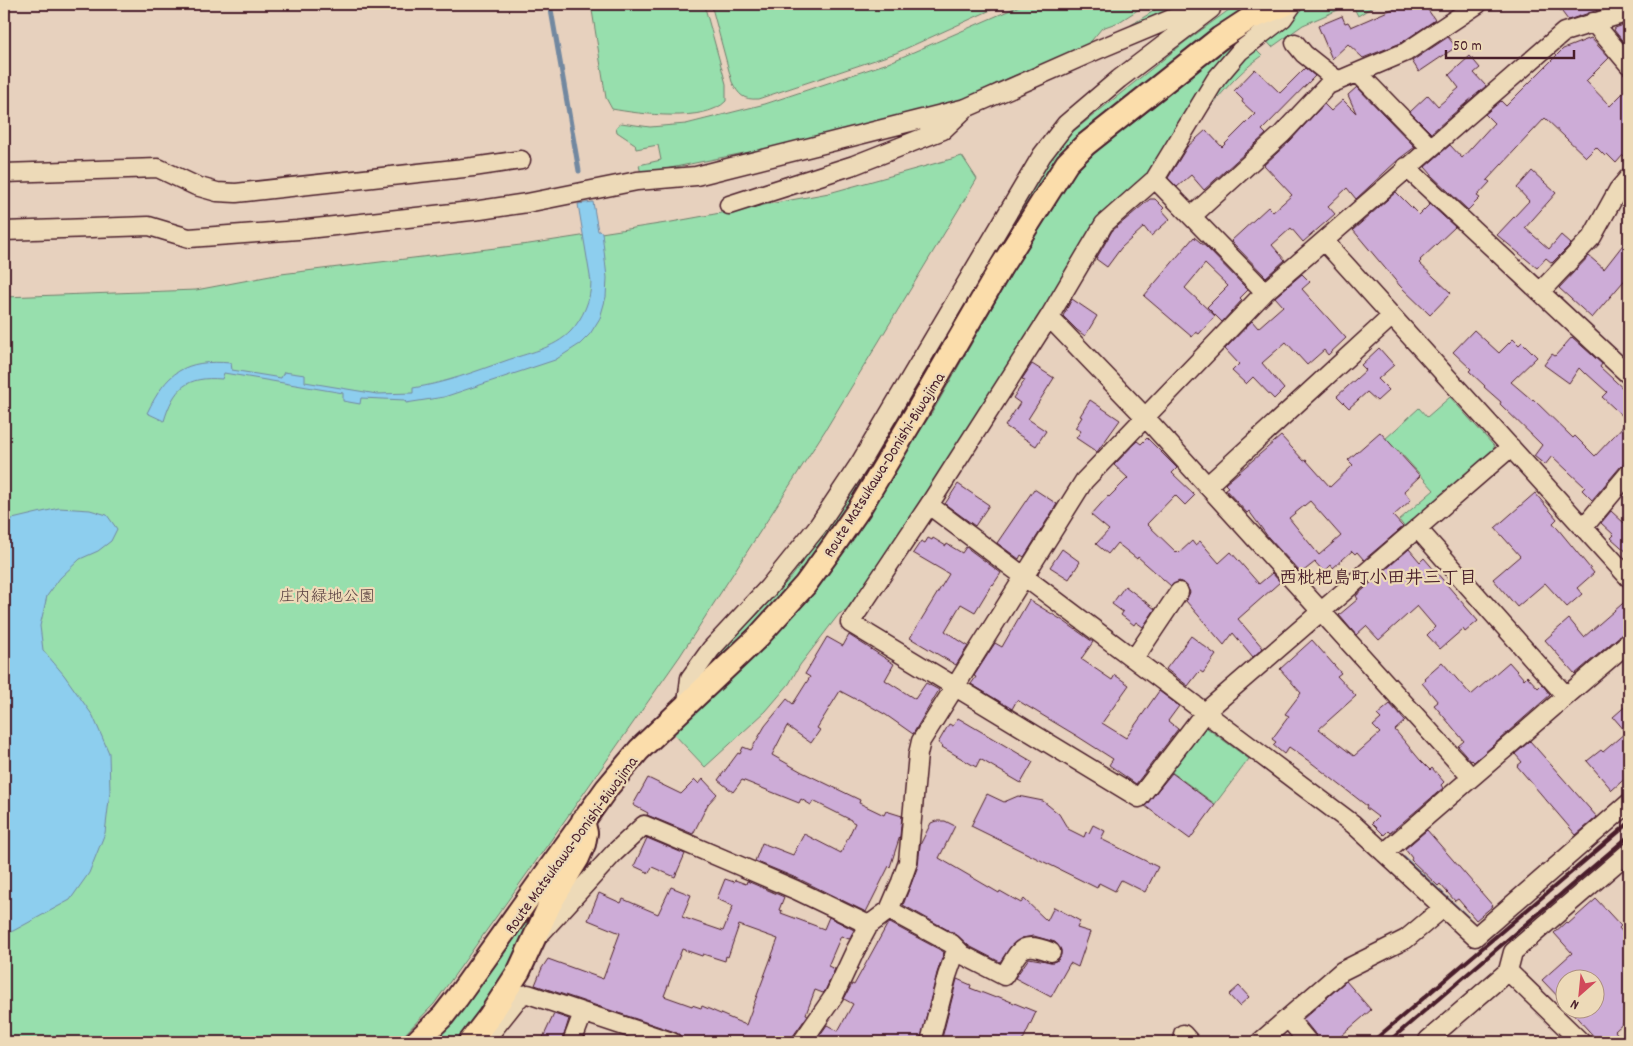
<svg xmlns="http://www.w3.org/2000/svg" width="1633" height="1046" font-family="Dekko,'Klee One',sans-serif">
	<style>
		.green { fill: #97dfad; stroke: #707f6c }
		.water { fill: #8dceee; stroke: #7288a0 }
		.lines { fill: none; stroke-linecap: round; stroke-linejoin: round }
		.stream { stroke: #7288a0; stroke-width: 5 }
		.building { fill: #cdacd7; stroke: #4a1f2b; fill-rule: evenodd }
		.minor-casing { stroke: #4a1f2b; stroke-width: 21 }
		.major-casing { stroke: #4a1f2b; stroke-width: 26 }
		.minor { stroke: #eddab8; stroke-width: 18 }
		.major { stroke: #fbddab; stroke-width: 22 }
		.rail { stroke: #4a1f2b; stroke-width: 4 }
		.labels { text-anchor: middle; stroke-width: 4.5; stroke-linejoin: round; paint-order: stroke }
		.street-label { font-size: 16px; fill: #4a1f2b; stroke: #eddab8 }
		.park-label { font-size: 16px; fill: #563c3e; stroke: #eddab8 }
		.neighbourhood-label { font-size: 18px; font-weight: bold; fill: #4a1f2b; stroke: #eddab8 }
	</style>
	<rect width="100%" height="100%" fill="#e7d1be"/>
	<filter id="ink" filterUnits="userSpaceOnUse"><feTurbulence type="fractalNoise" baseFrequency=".02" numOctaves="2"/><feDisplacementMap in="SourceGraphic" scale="10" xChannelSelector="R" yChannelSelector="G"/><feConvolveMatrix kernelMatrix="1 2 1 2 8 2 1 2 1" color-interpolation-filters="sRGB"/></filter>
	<g filter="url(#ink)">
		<path class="green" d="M591 4H704L726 84V101C706 123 639 114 612 109L606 98Z
			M711 4H1004L896 53 758 99C743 100 739 95 732 82Z
			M1024 4H1147L1119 22 1102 28 1087 46 997 83 971 99 808 140 641 174 639 165 661 160 658 145 636 149 635 144 617 132 616 127 621 123 650 127 686 124 765 104 888 63Z
			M1165 4H1188L1131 28V25Z
			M1237 4H1257L1235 15 1190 46 1080 135 1048 174 832 530 797 578 759 621 708 670 702 674 708 662 755 617 793 575 827 527 863 470 1049 160 1070 134 1185 42Z
			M1309 4H1377L1358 16 1352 4 1303 25 1272 47 1264 38 1297 10Z
			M1267 23 1143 182 1099 219 908 524 873 574 845 611 839 614 800 665 789 684 766 711 705 767 673 733 866 511 933 411 1034 234 1071 176 1117 132 1133 123 1180 86 1224 48 1248 31Z
			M1254 48 1262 56C1236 74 1217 98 1198 124L1223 81Z
			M962 156 977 179 826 429 680 656 551 840 434 1004 404 1035 394 1042H4V297L196 290 281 274 529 244 666 223 829 193Z
			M1450 397 1494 446 1495 453 1406 529 1399 520 1434 490 1398 450 1395 452 1384 440 1419 408 1427 417Z
			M1207 728 1249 759 1215 804 1169 770 1200 729Z
			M535 908 541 910 512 969 472 1026 459 1042H430Z"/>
		<path class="water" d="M593 202 598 231 602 232 607 278 606 297 600 318 590 334 580 344 555 360 444 397 406 403 405 400 361 398 360 404 343 401V393L224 373 222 379C186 376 174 388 164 421L147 413C167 372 184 359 231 363L232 370 281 378 284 372 305 375V382L377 394 413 393V388C445 383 474 372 505 361 527 353 554 349 571 331 583 318 591 299 591 282L578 204Z
			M59 508 90 510 107 515 117 529 111 541 98 551 80 559 60 578 47 596 40 626 43 650 64 675 93 716 109 753 110 792 105 833 89 873 70 900 13 931 4 933V521Z"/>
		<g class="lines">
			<path class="stream" d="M550 4 579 171
				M1404 859 1467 918"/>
		</g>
		<path class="building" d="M1404 4H1424L1435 20 1401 43 1363 58 1348 44 1332 59 1318 26 1342 16 1345 23 1348 22 1351 27Z
			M1556 4H1609L1601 9 1568 20Z
			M1629 23V49L1614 30 1615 28Z
			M1448 37 1456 47 1419 72 1412 61Z
			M1591 38 1609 58 1586 81 1610 106 1629 87V161L1623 155 1616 163 1607 154 1605 156 1596 147 1586 157 1545 118 1487 180 1490 182 1477 196 1480 198 1468 210 1432 176V175L1425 167 1450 145 1462 158 1494 123 1485 114 1501 101 1506 106 1563 49Z
			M1470 56 1480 68 1474 73 1486 86 1431 133 1410 112 1428 95 1438 106 1459 88 1449 75Z
			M1305 68 1315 76 1262 130 1266 134 1204 190 1191 175 1177 187 1168 178 1187 147 1206 130 1222 147 1255 114 1242 102 1243 100 1234 91 1255 69 1280 93Z
			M1357 87 1415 147 1399 159 1356 199 1347 188 1328 206 1335 214 1303 242 1291 228 1272 245 1285 260 1266 277 1231 241 1268 207 1273 212 1292 195 1264 165 1290 141 1324 104 1331 111 1343 100 1356 113 1348 95Z
			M1532 171 1556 193 1525 228 1549 249 1561 235 1571 244 1552 263 1546 258 1537 268 1497 235 1529 201 1517 188Z
			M1396 192 1419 215 1430 204 1455 227 1420 260 1421 261 1419 263 1451 293 1430 315 1400 286 1353 230Z
			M1150 199H1155L1164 208 1162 210 1170 219 1151 236 1144 227 1121 248 1107 267 1096 259 1112 231Z
			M1194 237 1206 247 1248 290 1240 298 1242 300 1222 322 1207 307 1228 286 1205 264 1185 288 1215 316 1199 334 1196 332 1192 337 1144 296Z
			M1629 237V275L1592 318 1559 288 1589 256 1604 269Z
			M1302 274 1310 282 1302 289 1346 338 1328 355 1324 350 1307 365 1286 342 1262 363 1284 389 1274 399 1253 377 1246 384 1232 371 1239 364 1225 349 1252 321 1258 328 1283 306 1275 297Z
			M1072 299 1097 316 1085 336 1077 330 1063 316Z
			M1474 330 1499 353 1513 339 1519 345 1522 342 1537 357 1511 382 1532 400 1533 399 1573 438 1575 436 1595 456 1628 421 1602 397 1607 392 1586 373 1585 374 1579 368 1569 383 1544 365 1552 354 1555 356 1572 337 1602 364 1600 367 1629 394V462L1621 466 1592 500 1582 490 1585 487 1552 456 1545 465 1534 456 1542 445 1500 404 1501 402 1484 387 1485 386 1469 371 1471 369 1453 352Z
			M1379 348 1394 365 1378 379 1389 390 1377 401 1367 392 1349 408 1337 396 1366 370 1361 365Z
			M1032 364 1054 378 1028 419 1046 431 1036 446 1005 426 1020 403 1013 398 1025 380 1022 379Z
			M1090 400 1120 420 1097 452 1076 438 1081 431 1075 428 1082 417 1080 416Z
			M1380 432 1420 476 1404 491 1411 500 1393 516 1403 527 1364 560 1357 552 1355 554 1352 551 1333 568 1331 565 1324 572 1315 562 1301 573 1268 537 1249 511 1247 513 1225 489 1228 487 1225 484 1281 436 1304 461 1306 460 1330 487 1353 465 1348 460ZM1310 501 1341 536 1319 555 1289 518Z
			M1147 438 1177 468 1172 473 1195 495 1185 505 1175 495 1147 524 1176 552 1177 551 1179 553 1192 541 1195 545 1200 541 1219 563 1231 552 1259 584 1272 573 1280 582 1238 619 1263 648 1253 657 1233 633 1224 645 1186 601 1190 592 1185 584 1179 581 1171 586 1138 557 1137 559 1117 543 1108 554 1096 544 1109 530 1091 515 1108 496 1109 497 1128 478 1114 465 1137 441 1141 444Z
			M958 484 989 505 975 526 945 504Z
			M1034 489 1057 504 1024 557 1021 555 1019 559 997 543Z
			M1535 493 1557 519 1553 523 1594 573 1577 588 1582 594 1567 607 1545 583 1517 607 1493 579 1520 556 1495 528Z
			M1611 511 1624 523 1629 518V554L1611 538 1614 535 1601 523Z
			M928 538 932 540 933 538 946 546 947 544 962 553 966 547 1001 573 993 585 992 584 975 612 961 604 945 631 968 646 956 665 910 638 949 574 913 553 921 541 925 543Z
			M1062 549 1080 562 1069 579 1050 567Z
			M1409 549 1420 562 1424 558 1478 621 1465 632 1463 629 1440 649 1427 635 1435 627 1417 606 1379 640 1366 626 1356 635 1339 615 1358 599 1356 596Z
			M1125 586 1155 609 1143 627 1136 622 1134 625 1121 615 1123 612 1112 604Z
			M1629 598V630L1622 634 1575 674 1545 640 1569 619 1584 637Z
			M1029 600 1062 620 1093 642 1081 659 1112 680 1115 675 1129 685 1102 723 1126 738 1159 691 1179 706 1168 721 1178 729 1136 784 1109 765 1113 759 1077 736 1017 700 1012 709 971 684 976 677 974 676 995 643 1002 647Z
			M849 635 894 664 885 680 915 699 926 683 939 690 913 734 886 715 858 699 857 700 840 691 817 728 820 730 811 743 787 726 772 755 802 772 860 800 859 803 884 815 886 811 902 816 900 836 890 867 889 866 866 912 801 880 755 861 762 843 793 855 804 834 841 853 855 823 851 821V820L813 801 811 805 801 799 799 803 742 780 733 792 718 780 738 753 740 754 743 747 751 750 765 726 787 699 793 704 810 677 805 674 827 637 843 646Z
			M1191 636 1216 655 1203 673 1200 671 1198 673 1188 686 1166 669Z
			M1312 640 1341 673 1337 676 1356 696 1319 729 1354 756 1380 733 1373 726 1381 719 1377 715 1390 704 1405 721 1395 730 1420 760 1430 770 1432 768 1444 782 1441 785 1443 788 1390 833 1388 831 1384 835 1372 823 1378 817 1366 808 1367 806 1313 764 1289 747 1284 754 1273 745 1276 742 1272 739 1289 716 1285 714 1301 693 1280 669Z
			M1442 662 1471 695 1509 662 1524 679 1527 676 1538 688 1542 684 1550 695 1474 762 1472 760 1471 761 1458 746 1464 741 1434 705 1438 702 1422 683 1426 680 1424 678Z
			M1629 703V775L1612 790 1587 761 1601 750 1603 752 1626 732 1613 717Z
			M958 718 1033 762 1021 783 980 759 976 767 942 747 943 746 938 743 949 724 953 726Z
			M1530 741 1597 817 1576 835 1517 766 1522 762 1515 754Z
			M1172 773 1215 805 1190 839 1145 806Z
			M648 778 681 794 695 780 699 784 703 779 717 794 708 804 693 834 647 815 648 813 633 805Z
			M987 794 1004 802 1018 796 1043 801 1059 814 1068 829 1084 837 1086 832 1089 833 1093 825 1105 831 1101 839 1158 867 1145 892 1121 880 1115 891 1099 883 1097 888 971 826Z
			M936 821H945L955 826 939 858 999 893 1000 891 1021 903 1024 899 1047 921 1054 907 1080 921 1077 928 1090 932 1078 967 1070 963 1051 997 1015 978 1029 958 1052 962 1058 960 1061 955V950L1055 942 1034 936 1022 938 1010 947 1000 962 969 946 957 935 903 905 918 866 920 845 931 823Z
			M1427 830 1493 906 1476 920 1458 899 1455 901 1440 884 1438 886 1411 860 1412 858 1405 849Z
			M647 838 685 854 675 877 652 867 649 873 634 866Z
			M725 879 734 882 735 880 746 884 747 881 784 897 779 910 782 911 781 913 824 929 829 917 854 930 849 939 841 936 828 966 835 969 825 991 823 993 815 990 806 1014 808 1015 793 1036 792 1042H682L680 1035 675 1032 535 985 542 968 548 959 603 979 620 933 588 920 599 893 621 903 623 899 658 914 671 887 691 895 682 917 723 931 733 906 717 899ZM739 925 778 939 746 1025 702 1006 701 1008 692 1005V1006L664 996 682 949 702 956 703 954 725 961 726 956 728 957Z
			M1596 899 1621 926 1619 928 1629 939V1018L1615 1031 1619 1036 1612 1042H1599L1568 1008H1596V978H1566V1005L1542 980 1572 953 1554 933 1566 922 1568 924Z
			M890 923 944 952 937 973 920 1042H815L827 1025 838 1031 853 1004 844 999 852 984 854 985 887 925Z
			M957 979 971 985 970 988 996 998 997 996 1036 1012 1022 1042H941Z
			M1346 981 1371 1010 1334 1042H1318L1316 1035 1303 1019Z
			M1239 986 1249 997 1239 1006 1229 995Z
			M554 1014 569 1019 562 1042H541Z"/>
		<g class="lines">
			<g class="minor-casing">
				<path id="minor" d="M1293 4 1283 18 1240 51 1216 79 1155 179 1104 224 1049 317 929 505 850 623 1139 798 1205 712 1511 447
					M1593 22 1629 65
					M1295 43 1304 54 1338 81
					M1358 73 1430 147
					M1406 167 1629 375
					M4 173 158 168 196 186 217 192 236 193 473 167 521 160
					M1155 179 1265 292
					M729 205 854 165 943 130 964 110
					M1192 216 1282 134 1328 85 1406 52 1478 4
					M4 231 149 226 189 238 298 230 480 210 527 203 637 181 696 176 966 108 1097 50 1207 4
					M1324 241 1629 578
					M1540 292 1592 237 1618 190 1629 177
					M1049 317 1145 417 1471 777
					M1207 486 1392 316
					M929 505 1353 824 1475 937 1629 803
					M1417 528 1566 696
					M1583 528 1629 473
					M1134 659 1179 592
					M687 703 690 678 711 649 768 588 818 526 860 463 1042 155 1066 124 1119 79 1211 9
					M1384 853 1629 642
					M889 910 952 944 963 955 1004 976C1020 951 1019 939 1051 952
					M542 932 614 853 644 825 796 890 869 925
					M1288 1018 1308 1042
					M1183 1034 1190 1042
					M485 1040 517 1000 523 995 528 994 672 1042
					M1428 1040 1508 971
					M572 1042 583 1013
					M802 1042 834 996 855 951 869 925 889 910 901 882 908 862 918 754 921 741 1084 481 1265 292 1564 32 1629 12
					M930 1042 947 976 956 950
					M1260 1042 1342 971 1406 939 1443 908
					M1581 1042 1508 971 1513 952 1629 852"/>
			</g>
			<g class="major-casing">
				<path id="major" d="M416 1042 443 1016 457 998 607 788 639 750 757 638 805 585 834 545 859 509 915 415 1001 267 1067 163 1085 145 1220 38 1249 19 1287 4
					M470 1042 489 1017 519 971 550 904 578 858 584 844 586 833 583 820"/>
			</g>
			<use href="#minor" class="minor"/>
			<use href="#major" class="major"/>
			<path class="rail" d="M1372 1042 1629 823
				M1388 1042 1629 836"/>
		</g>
	</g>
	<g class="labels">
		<g class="street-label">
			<text transform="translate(883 464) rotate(-58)" y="6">Route Matsukawa-Donishi-Biwajima</text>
			<text transform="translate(570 844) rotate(-54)" y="6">Route Matsukawa-Donishi-Biwajima</text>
		</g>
		<g class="park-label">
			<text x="327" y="601">庄内緑地公園</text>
		</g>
		<g class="neighbourhood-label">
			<text x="1378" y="583">西枇杷島町小田井三丁目</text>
		</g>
	</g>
	<rect width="1633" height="1046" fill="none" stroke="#eddab8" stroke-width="20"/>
	<rect x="10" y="10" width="1613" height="1026" fill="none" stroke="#4a1f2b" stroke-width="2" filter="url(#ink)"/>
	<g transform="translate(1580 994) rotate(207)"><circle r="24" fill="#eddab8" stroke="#ac8f80"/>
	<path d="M0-4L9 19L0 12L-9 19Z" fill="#d1495b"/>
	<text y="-8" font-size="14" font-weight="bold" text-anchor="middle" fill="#4a1f2b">N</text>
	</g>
	<path d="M1446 50v8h128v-8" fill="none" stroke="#4a1f2b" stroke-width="2.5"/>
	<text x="1453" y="50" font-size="15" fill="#4a1f2b" stroke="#eddab8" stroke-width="4" paint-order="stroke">50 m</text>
</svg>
